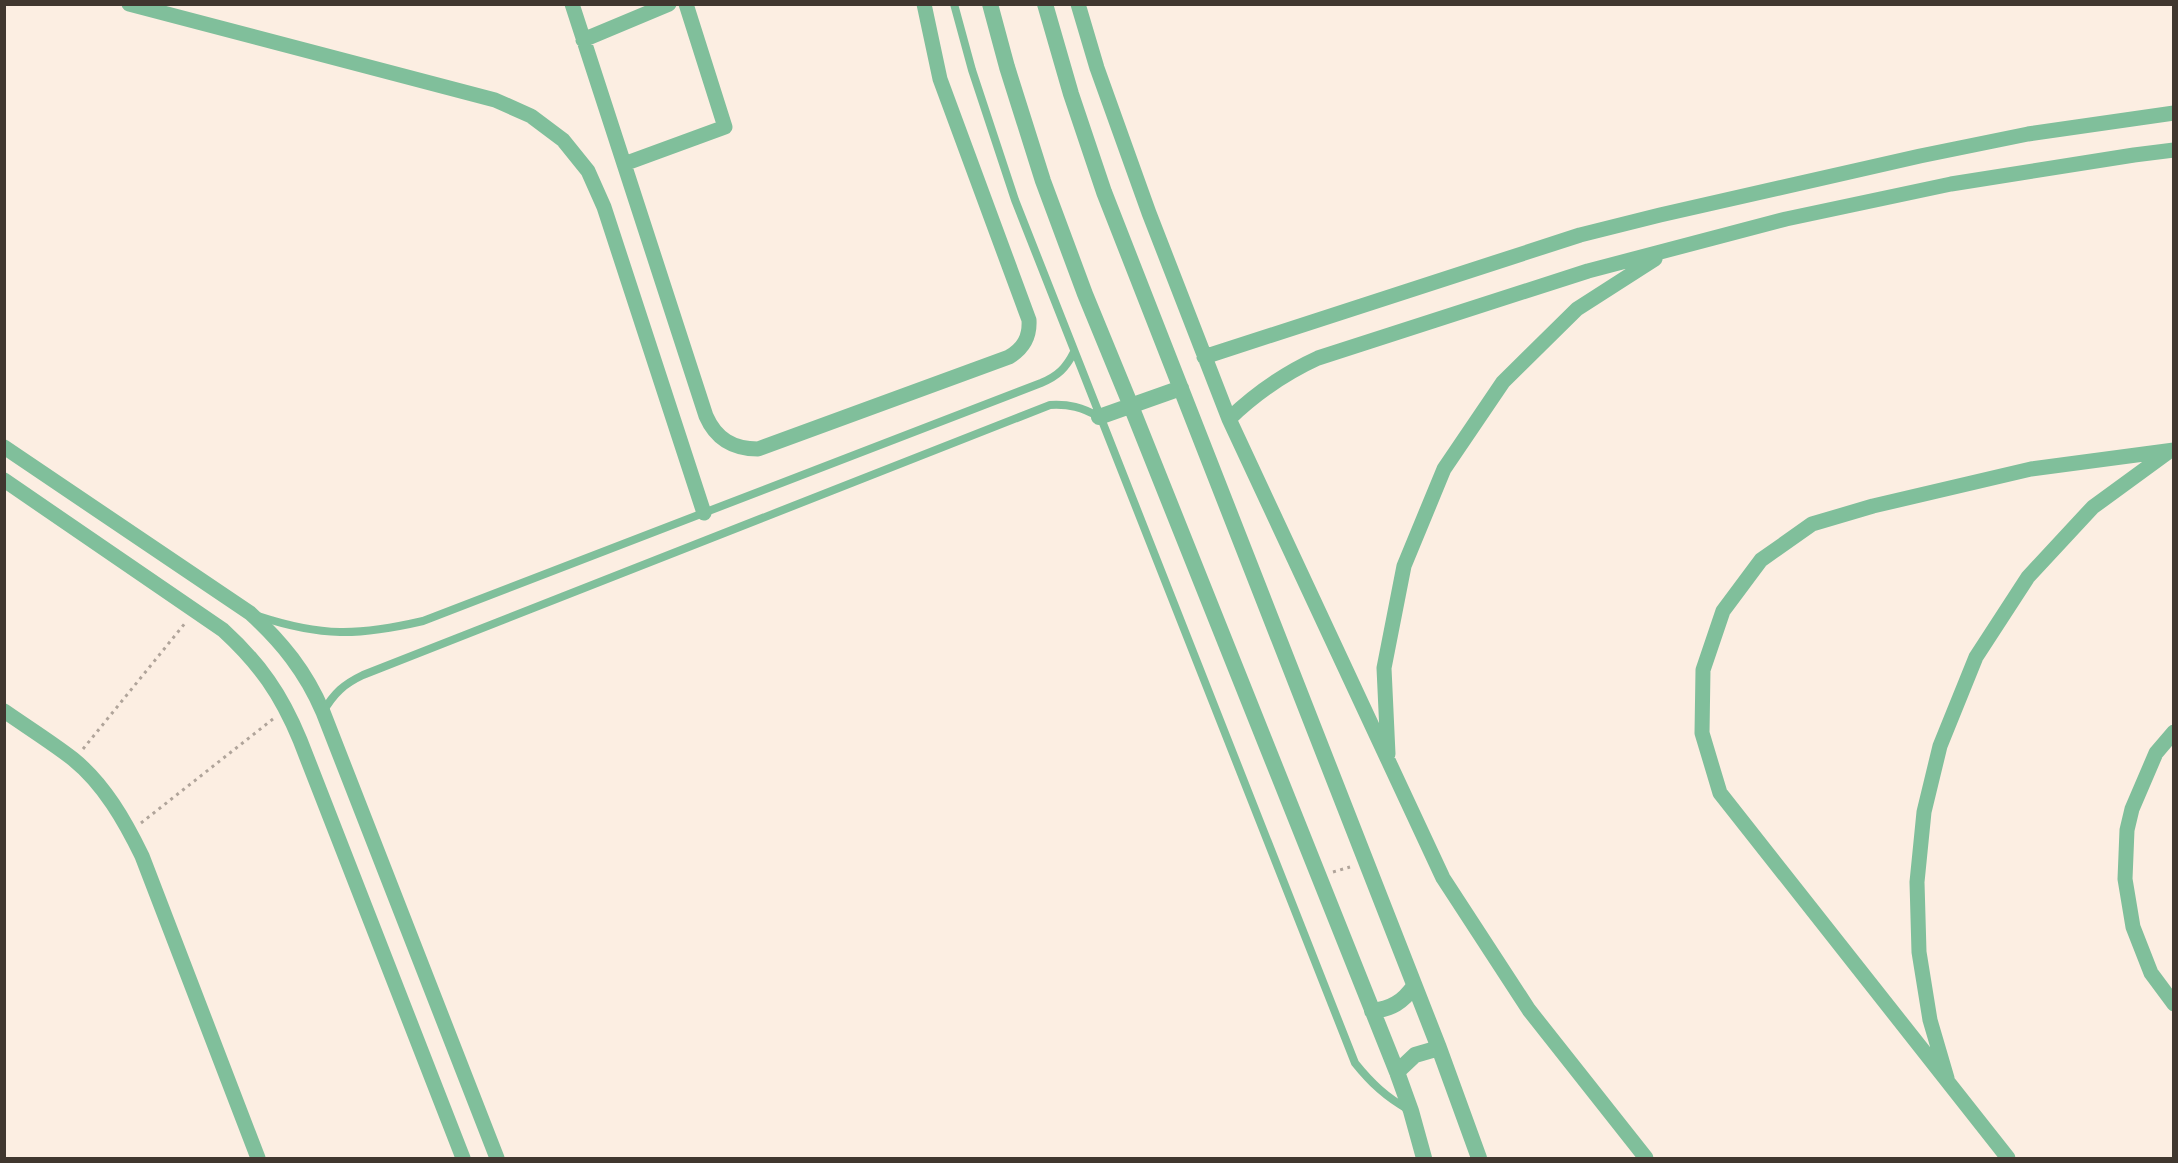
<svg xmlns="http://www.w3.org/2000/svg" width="2178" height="1163" font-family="'Asap Condensed',sans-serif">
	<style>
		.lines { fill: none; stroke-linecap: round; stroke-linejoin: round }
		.path { stroke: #b0a49a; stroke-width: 3; stroke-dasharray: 3 4.5; stroke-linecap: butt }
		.service { stroke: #80bf9b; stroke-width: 8 }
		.minor { stroke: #80bf9b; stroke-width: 15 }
		.tertiary { stroke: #80bf9b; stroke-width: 16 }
	</style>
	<rect width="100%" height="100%" fill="#fceee2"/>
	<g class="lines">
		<path class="path" d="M83 749 186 622
			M141 823 273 719
			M1333 872 1350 867"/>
		<path class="service" d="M954 4 972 70 1015 200 1355 1063C1371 1083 1386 1097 1409 1110
			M258 616C322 637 358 636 423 621L1041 383C1058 376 1066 368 1074 352
			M323 712C334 693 344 684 363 675L1050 405C1069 404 1082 407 1099 417"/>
		<path class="minor" d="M129 4 495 100 531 116 563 140 588 171 604 207 704 513
			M572 4 706 416C716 439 733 449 758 449L1009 357C1024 348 1030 337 1029 320L940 79 924 4
			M1078 4 1097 68 1149 213 1229 419 1443 878 1529 1010 1646 1158
			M583 40 669 4
			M624 164 725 127 686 4
			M1204 357 1580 235 1660 215 1920 156 2028 134 2174 113
			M1229 419C1256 393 1283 374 1318 358L1588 271 1786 219 1951 184 2134 155 2174 150
			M4 447 250 613C282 642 306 672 323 712L497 1158
			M4 480 223 630C260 664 281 694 300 740L463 1158
			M4 711C27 727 51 742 73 759 104 784 125 821 142 856L258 1158
			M2174 732 2156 753 2132 809 2127 830 2125 879 2133 927 2151 973 2174 1004
			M1388 754 1384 668 1404 566 1444 469 1503 382 1577 309 1655 259
			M1947 1078 1930 1020 1919 952 1917 882 1924 812 1940 746 1976 657 2028 577 2093 507 2167 453
			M2008 1158 1720 793 1702 733 1703 670 1723 611 1761 560 1812 524 1873 506 2031 469 2174 450"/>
		<path class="tertiary" d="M990 4 1007 67 1043 181 1085 294 1131 406 1397 1072 1411 1111 1424 1158
			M1045 4 1071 94 1104 192 1439 1048 1479 1158
			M1099 417 1181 388
			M1372 1011C1391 1009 1403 1002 1414 986
			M1397 1072 1415 1055 1439 1048"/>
	</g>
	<rect width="2178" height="1163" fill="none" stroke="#40372f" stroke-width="12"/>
</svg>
